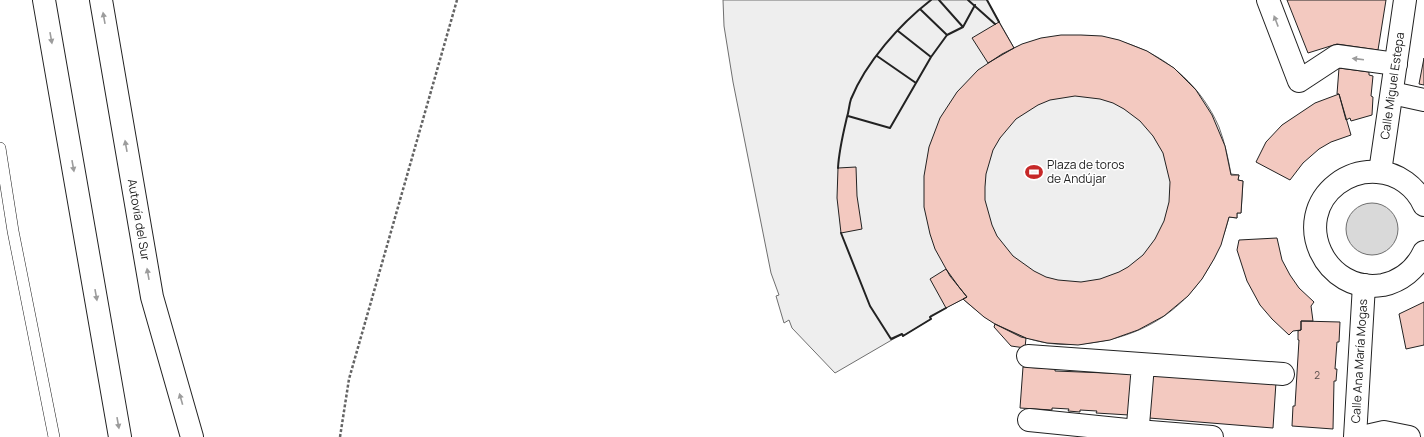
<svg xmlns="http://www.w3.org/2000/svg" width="1424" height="437" font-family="Manrope,sans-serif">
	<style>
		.green { fill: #eee; stroke: #6f6f6f }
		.water { fill: #d9d9d9; stroke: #6f6f6f }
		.building { fill: #f3c9c0; stroke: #222; fill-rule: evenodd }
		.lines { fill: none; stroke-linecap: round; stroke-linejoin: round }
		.service-casing { stroke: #222; stroke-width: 12 }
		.minor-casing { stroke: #222; stroke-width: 24 }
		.tertiary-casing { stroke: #222; stroke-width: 24 }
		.secondary-casing { stroke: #222; stroke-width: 24 }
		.motorway-casing { stroke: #222; stroke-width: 24 }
		.path { stroke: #646464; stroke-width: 2.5; stroke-dasharray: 3 2; stroke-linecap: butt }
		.service { stroke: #fff; stroke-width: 11 }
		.minor { stroke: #fff; stroke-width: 22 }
		.tertiary { stroke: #fff; stroke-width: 22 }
		.secondary { stroke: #fff; stroke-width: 22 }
		.motorway { stroke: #fff; stroke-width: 22 }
		.wall { stroke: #222; stroke-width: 2 }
		.oneway { fill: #9c9c9c }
		.labels { text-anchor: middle; stroke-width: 3; stroke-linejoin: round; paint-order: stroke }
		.number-label { font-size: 10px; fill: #564c4a }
		.street-label { font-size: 12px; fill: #222; stroke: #fff }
		.poi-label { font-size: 12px; fill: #222; stroke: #fff; text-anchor: start }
	</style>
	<rect width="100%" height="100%" fill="#fff"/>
	<path class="green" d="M723 0H987L1014 48C1093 16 1184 47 1219 127 1225 143 1228 158 1231 174L1239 175 1238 180 1243 181 1241 213H1237V218L1229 217C1211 288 1163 334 1090 343 1069 346 1047 345 1027 338 1002 330 982 316 963 299L930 316 931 319 903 336 902 334 835 373 792 328 789 320 784 323 776 296 779 295 771 273 733 82 724 26Z"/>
	<path class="water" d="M1346 229a26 26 0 1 1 52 0a26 26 0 1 1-52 0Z"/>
	<path class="building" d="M1287 0H1386L1378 50 1337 44 1308 53Z
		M999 22 1014 48 988 63 972 38Z
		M1061 35H1081L1102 36 1119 40 1147 51 1174 68 1196 90 1212 115 1225 146 1231 175H1239L1238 180 1243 181 1241 213H1237V218L1229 217 1221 245 1214 259 1202 279 1188 296 1164 316 1138 330 1110 340 1078 345 1047 343 1021 337 995 324 984 317 963 299 967 297 950 276 935 249 930 234 924 207V176L929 147 940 118 957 92 978 70 1002 54 1022 44 1041 38ZM1075 96 1100 99 1113 103 1124 109 1140 121 1153 136 1163 153 1170 182 1169 202 1164 221 1155 239 1143 255 1128 267 1119 272 1100 279 1081 282 1058 280 1046 277 1034 271 1013 256 997 236 992 225 985 200V187L986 174 993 150 1000 138 1016 119 1038 105 1050 100Z
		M1424 58V85L1419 84Z
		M1339 68 1369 72V75L1373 76 1371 96 1373 97 1372 115 1351 121 1350 118 1346 120 1339 94H1337Z
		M1339 94 1351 135 1331 142 1319 149 1303 163 1290 180 1256 162 1266 142 1282 125 1315 103Z
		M856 167 857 196 862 229 841 233 837 198 838 168Z
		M1277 238 1282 260 1290 275 1299 288 1314 302 1311 306 1313 321H1301V330L1293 331 1289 335 1272 319 1260 305 1247 281 1237 250 1239 240Z
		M946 269 959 287 967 297 946 308 930 279Z
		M1424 302V345L1406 349 1399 314Z
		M1301 321 1340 322 1339 342H1337L1335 369H1337L1336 381H1334L1333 429 1292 426 1293 406H1295L1299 340H1298V331L1301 330Z
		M995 324 1026 338 1025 348 1011 346 994 327Z
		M1023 367 1055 369V371L1132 374 1129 415 1096 413 1097 411 1080 410V412L1068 411 1069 409 1052 408V410L1020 408Z
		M1152 372 1276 382 1273 428 1149 418Z"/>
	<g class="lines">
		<g class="service-casing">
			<path id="service" d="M0 148 13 231 54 437"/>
		</g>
		<g class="minor-casing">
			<path id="minor" d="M1268 0 1299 81 1337 56 1396 64
				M1392 93 1424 100
				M1028 356 1283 374
				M1029 420 1137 431 1212 437
				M1137 437 1143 365
				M1362 437 1384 432 1409 437"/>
		</g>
		<g class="tertiary-casing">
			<g id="tertiary">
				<path id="s1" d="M1380 172 1405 0"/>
				<path id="s2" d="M1355 437 1364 285"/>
			</g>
		</g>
		<g class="secondary-casing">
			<path id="secondary" d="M1424 205C1416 187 1398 173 1377 172 1363 171 1349 175 1337 184 1290 220 1325 295 1383 285 1401 281 1416 269 1424 252"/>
		</g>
		<g class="motorway-casing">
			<g id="motorway">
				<path d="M44 0 120 437"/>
				<path id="s3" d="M101 0 152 297 192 437"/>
			</g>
		</g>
		<path class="path" d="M340 437 349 379 457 0"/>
		<use href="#service" class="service"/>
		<use href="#minor" class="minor"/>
		<use href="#tertiary" class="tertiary"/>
		<use href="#secondary" class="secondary"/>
		<use href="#motorway" class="motorway"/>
		<path class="wall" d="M939 0 963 27
			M968 0 995 24
			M987 0 999 22
			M920 9 947 35
			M898 31 931 57
			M877 56 916 83
			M848 116 890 128 931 57 947 35 963 27 975 5
			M838 168C839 150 843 134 847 117 849 111 849 105 851 99 866 62 900 24 931 0
			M841 233 870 306 891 339 902 334 903 336 931 319 930 317 946 308"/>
	</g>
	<defs><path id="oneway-solid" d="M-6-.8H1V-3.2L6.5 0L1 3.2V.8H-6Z"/></defs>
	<g class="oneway">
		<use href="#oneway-solid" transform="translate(104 18) rotate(-100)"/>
		<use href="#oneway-solid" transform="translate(1276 21) rotate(-111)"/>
		<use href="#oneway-solid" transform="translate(51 38) rotate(80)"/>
		<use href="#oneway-solid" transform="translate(1358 59) rotate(-173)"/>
		<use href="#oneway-solid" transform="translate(126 146) rotate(-100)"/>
		<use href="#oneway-solid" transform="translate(73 166) rotate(80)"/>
		<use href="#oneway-solid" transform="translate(148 274) rotate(-100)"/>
		<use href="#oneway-solid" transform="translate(96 295) rotate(80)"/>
		<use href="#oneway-solid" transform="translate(181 399) rotate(-106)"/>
		<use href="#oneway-solid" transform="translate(118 423) rotate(80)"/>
	</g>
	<defs>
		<g id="stadium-bare" transform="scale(1.38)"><path d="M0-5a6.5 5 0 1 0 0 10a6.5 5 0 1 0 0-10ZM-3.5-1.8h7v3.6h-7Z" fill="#c62828" stroke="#fff" stroke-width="2.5" paint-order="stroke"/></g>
	</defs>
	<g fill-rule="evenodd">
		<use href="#stadium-bare" x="1034" y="172"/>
	</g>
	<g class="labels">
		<g class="number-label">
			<text x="1317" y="379">2</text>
		</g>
		<g class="street-label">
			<text dy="4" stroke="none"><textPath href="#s1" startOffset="87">Calle Miguel Estepa</textPath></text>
			<text dy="4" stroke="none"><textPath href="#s3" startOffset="223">Autovía del Sur</textPath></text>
			<text dy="4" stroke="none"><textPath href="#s2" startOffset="76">Calle Ana María Mogas</textPath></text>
		</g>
		<g class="poi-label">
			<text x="1047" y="169">Plaza de toros<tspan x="1047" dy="14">de Andújar</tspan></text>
		</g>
	</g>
</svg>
